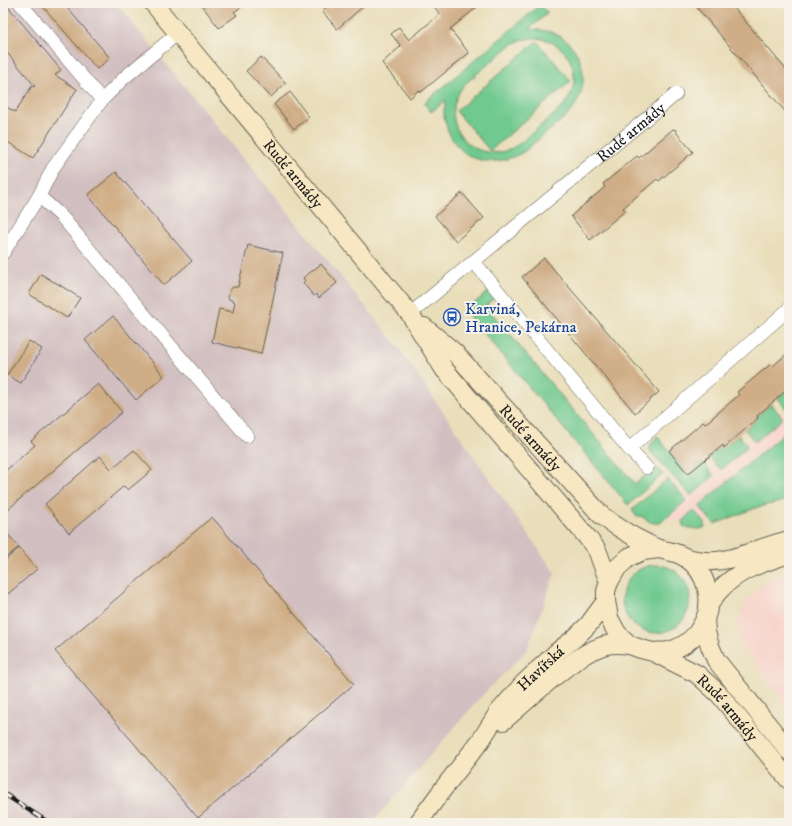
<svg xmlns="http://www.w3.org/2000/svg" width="792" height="826" font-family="'IM FELL DW Pica',serif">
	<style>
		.built { fill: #f7d1c9 }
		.industrial { fill: #d2bfc1 }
		.green { fill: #70c98f; stroke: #467256; fill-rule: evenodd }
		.building { fill: #cfad86 }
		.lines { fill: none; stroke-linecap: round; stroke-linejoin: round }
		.street-casing { stroke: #646053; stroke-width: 14 }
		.secondary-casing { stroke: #646053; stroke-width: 20 }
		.street { stroke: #fff; stroke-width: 13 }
		.secondary { stroke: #f7e8c3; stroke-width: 18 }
		.rail-casing { stroke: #1c1c1c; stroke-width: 4.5 }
		.rail { stroke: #f7f3e8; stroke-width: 3; stroke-dasharray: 9; stroke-linecap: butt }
		.labels { text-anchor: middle; stroke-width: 4; stroke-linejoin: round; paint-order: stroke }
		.street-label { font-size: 16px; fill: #1c1c1c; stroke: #f7f3e8 }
		.transit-label { font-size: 16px; fill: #164399; stroke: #f7f3e8; text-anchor: start }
	</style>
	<rect width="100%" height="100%" fill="#f7f3e8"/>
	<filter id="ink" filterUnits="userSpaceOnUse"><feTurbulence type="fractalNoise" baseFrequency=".025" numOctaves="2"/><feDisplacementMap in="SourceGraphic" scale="8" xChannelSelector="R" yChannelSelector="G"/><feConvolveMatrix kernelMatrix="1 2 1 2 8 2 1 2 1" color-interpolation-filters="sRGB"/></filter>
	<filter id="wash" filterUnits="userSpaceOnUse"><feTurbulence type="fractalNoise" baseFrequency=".012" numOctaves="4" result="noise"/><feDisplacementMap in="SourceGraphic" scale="16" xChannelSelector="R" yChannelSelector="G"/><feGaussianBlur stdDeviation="0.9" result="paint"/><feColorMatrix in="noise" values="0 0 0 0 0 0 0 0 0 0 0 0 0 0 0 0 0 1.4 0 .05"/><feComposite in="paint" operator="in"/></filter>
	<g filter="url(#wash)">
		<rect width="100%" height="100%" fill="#e9deba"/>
		<path class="built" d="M789 406V494L762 500 693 523 656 517Z
			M789 576V709L739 641 738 619 748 599 768 580Z"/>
		<path class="industrial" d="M3 3H116L393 340 555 573 527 650 478 700 372 823H3Z"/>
		<path class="green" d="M540 5 548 13 529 29C538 30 548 30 556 34 583 47 591 81 575 105 571 113 563 119 556 125 546 133 535 142 525 151 498 168 464 165 449 133 446 126 443 117 444 109 445 106 446 103 446 100L431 112 424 103ZM533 38C545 38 557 43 565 53 578 69 577 91 563 106 556 113 548 120 540 126 532 133 523 142 514 147 494 159 467 151 457 129 450 114 454 97 465 84L511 45 521 40Z
			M537 41 571 81 490 151 456 111Z
			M490 290 494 296V298L486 306 635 484 656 467 663 474 628 505 465 311Z
			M789 388V413L778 398Z
			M771 404 783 418 755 442 745 430 758 418 757 416Z
			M789 429V500L758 507 715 524 712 522 700 507 701 504Z
			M739 435 748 447 721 470 709 457 723 445 725 447Z
			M657 436 688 474 703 462 714 476 691 496 648 449Z
			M667 479 687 500 659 524 650 522 641 516H636L632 510Z
			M692 511 695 512 705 523V527C700 531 691 528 685 527L683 526 682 521Z
			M622 599a34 34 0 1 1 68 0a34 34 0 1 1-68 0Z"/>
		<g id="blocks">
			<path class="building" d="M3 3H5L61 70 55 75 77 89 33 158 3 139V105L15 112 32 86 34 87 35 86 3 48Z
				M40 3H63L110 58 97 69Z
				M200 3H247L234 12 237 15 219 28Z
				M331 3H367L337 29 322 11Z
				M431 3H482L450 29 469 53 421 92 419 90 410 98 382 63 401 46 391 34 399 27 409 40 440 14Z
				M693 3H730L789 73V116Z
				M261 57 286 83 271 97 246 71Z
				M290 92 309 117 294 129 274 104Z
				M673 129 676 130V132L693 152 659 181 657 179 623 208 625 211 590 240 571 216 605 187 603 184 637 156 639 158Z
				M116 172 192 261 164 285 88 195Z
				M462 193 484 218 456 241 435 216Z
				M248 245 283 253 261 354 212 342 219 309 233 312 235 302 229 299 228 297 230 289 234 287H238Z
				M544 258 659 392 635 413 522 277Z
				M321 264 337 283 319 298 316 294 314 296 303 283 305 281 303 278Z
				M41 274 54 282H55L80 298 67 318 29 294Z
				M113 316 164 376 136 400 85 340Z
				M29 341 42 349 21 383 7 375Z
				M789 352V388L757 416 758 418 724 448 723 445 688 474 669 451 703 422 705 424 739 395 737 392 771 364 773 366Z
				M98 384 122 412 6 511 3 507V473L35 445 31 441Z
				M134 450 152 470 128 490 124 486 69 533 45 504 100 456 111 469Z
				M212 517 354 684 198 818 55 651Z
				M3 529 19 547 3 560Z
				M19 548 37 569 8 594 3 589V562Z"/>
		</g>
	</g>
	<g filter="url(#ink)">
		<use href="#blocks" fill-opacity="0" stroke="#646053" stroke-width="1"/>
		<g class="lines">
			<g class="street-casing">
				<g id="street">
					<path d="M20 3 102 100"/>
					<path d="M39 196 61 216 247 436"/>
					<path d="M3 253 39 196 53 168 102 100 125 77 178 33"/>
					<path d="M474 262 629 449 647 468"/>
					<path id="s1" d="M410 314 676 94"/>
					<path d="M629 449 789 309"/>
				</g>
			</g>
			<g class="secondary-casing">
				<g id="secondary">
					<path id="s2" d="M153 3 410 314 444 369 587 537 597 550 609 582"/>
					<path id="s3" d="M424 327 455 353 601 515C615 526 630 535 646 543 650 545 655 548 660 549 669 552 676 551 686 558 706 571 715 601 703 623 701 626 699 630 697 633 690 641 679 649 668 651 663 652 658 651 653 652"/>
					<path id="s4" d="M659 549 643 551 629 557 617 568 609 582 606 591V601L609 618 617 633 630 645 641 649 653 652 697 674 719 694 789 780"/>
					<path d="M686 558C692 559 699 561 705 561 734 563 761 546 789 540"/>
					<path d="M708 606C712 601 715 595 719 591 737 570 764 562 789 554"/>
					<path d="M705 619 706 632 710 646 716 660 789 751"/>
					<path d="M503 721C522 705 540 688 559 673 573 662 588 650 606 645 614 643 623 644 630 645"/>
					<path id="s5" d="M418 823 443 789 481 740 498 713 524 683 557 652 575 638 589 624 606 601"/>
				</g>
			</g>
			<use href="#street" class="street"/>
			<use href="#secondary" class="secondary"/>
			<g class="rail-casing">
				<path id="rail" d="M3 793 49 823"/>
			</g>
			<use href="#rail" class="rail"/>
		</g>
	</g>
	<defs>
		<g id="bus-ring" transform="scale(0.9)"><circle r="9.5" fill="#f7f3e8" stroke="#1a4fb4" stroke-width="1.5"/><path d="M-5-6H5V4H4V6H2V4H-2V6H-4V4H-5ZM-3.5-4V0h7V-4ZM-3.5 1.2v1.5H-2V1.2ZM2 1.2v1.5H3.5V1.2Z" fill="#1a4fb4"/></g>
	</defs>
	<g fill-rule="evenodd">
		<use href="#bus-ring" x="452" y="317"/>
	</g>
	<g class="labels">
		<g class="street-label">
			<text dy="6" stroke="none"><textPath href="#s1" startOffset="286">Rudé armády</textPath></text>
			<text dy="6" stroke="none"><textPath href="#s2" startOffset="221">Rudé armády</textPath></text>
			<text dy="6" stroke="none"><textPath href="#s3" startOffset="154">Rudé armády</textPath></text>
			<text dy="6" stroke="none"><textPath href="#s5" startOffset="198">Havířská</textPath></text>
			<text dy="6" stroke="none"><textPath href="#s4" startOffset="254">Rudé armády</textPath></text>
		</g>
		<g class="transit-label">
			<text x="465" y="314">Karviná,<tspan x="465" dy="18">Hranice, Pekárna</tspan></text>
		</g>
	</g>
	<rect width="792" height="826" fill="none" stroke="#f7f3e8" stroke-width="16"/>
</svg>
